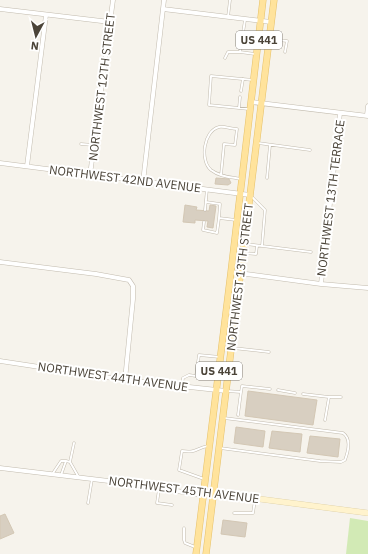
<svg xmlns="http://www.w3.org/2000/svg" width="368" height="554" font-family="'IBM Plex Sans',sans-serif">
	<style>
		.green { fill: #d2eab5 }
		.building { fill: #d8cfc1; stroke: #d3c7b4 }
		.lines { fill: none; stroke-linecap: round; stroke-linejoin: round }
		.lane-casing { stroke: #c2bbae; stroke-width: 3 }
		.street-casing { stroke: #c2bbae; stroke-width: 5 }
		.secondary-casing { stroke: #d6c79b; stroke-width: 6 }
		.primary-casing { stroke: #e6c16a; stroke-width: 7 }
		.lane { stroke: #fff; stroke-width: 2 }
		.street { stroke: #fff; stroke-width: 4 }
		.secondary { stroke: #fff3cd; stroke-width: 5.5 }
		.primary { stroke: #ffe39c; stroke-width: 6 }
		.labels { text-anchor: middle; stroke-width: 4; stroke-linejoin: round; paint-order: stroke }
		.shield { fill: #fff; stroke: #817c74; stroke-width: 1 }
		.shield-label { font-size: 11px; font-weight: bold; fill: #4b4439 }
		.street-label { font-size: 12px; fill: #4b4439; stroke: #fff }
	</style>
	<rect width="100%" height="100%" fill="#f6f3ec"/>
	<path class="green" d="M350 518 368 521V554H346Z"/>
	<path class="building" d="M216 178 229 179 231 183 228 185 215 184Z
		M185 205 197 207 196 210 209 211 210 205 216 206 213 228 207 227 208 221 195 220V223L183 222Z
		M248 391 317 400 313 425 245 416Z
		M236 427 265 431 263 447 234 443Z
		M272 431 302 434 300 452 269 448Z
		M310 436 340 439 338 457 307 453Z
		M5 514 14 533 0 539V516Z
		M223 520 247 523 245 537 221 534Z"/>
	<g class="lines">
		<g class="lane-casing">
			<path id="lane" d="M228 17 230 0
				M245 20 240 52 255 54
				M243 34 258 35
				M270 39 287 41 285 52
				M242 41 257 43
				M225 58 228 52H240
				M241 91 243 79
				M239 108 240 97
				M249 109 209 105 211 76 253 80
				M258 143 310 150
				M81 144 93 145
				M221 175 224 144 235 145 237 129C232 129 224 126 219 127 203 131 200 161 211 170 220 177 231 177 241 179
				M267 178 270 145
				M252 197 265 210 262 246
				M206 202 220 204 219 218
				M205 210 207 189
				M204 222 203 230 217 233 219 218 236 220
				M246 244 311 252
				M244 253 256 254 257 246
				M233 348 269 352
				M182 385 183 378 189 375 196 376 199 355 220 357
				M278 390 295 393
				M227 391 241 392 238 415
				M241 392 242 386 270 389
				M303 394 329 397 325 420
				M329 397H341
				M74 443 70 462 78 476
				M220 448 320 461 341 462 345 460C348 452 352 439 343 433L224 418
				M53 473 61 461H66
				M61 475 66 461 70 462
				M204 479 179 470 182 451C197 453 196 448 208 446
				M159 489 157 503 172 505
				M88 503 92 479
				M234 513H253L255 500
				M184 528V540L185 543 195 547"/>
		</g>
		<g class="street-casing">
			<path id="street" d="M0 9 110 22
				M163 9 271 22
				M251 102 368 116
				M367 115 368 106
				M0 163 250 195
				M27 166 46 15
				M90 175 113 0
				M143 182 164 0
				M0 262 96 274 129 280 133 286V299L125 380
				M231 272 321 284 368 288
				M321 284 340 113
				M0 361 125 380 226 391
				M0 468 117 482 203 495"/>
		</g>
		<g class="secondary-casing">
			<path id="secondary" d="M203 495 213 493 368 513"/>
		</g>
		<g class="primary-casing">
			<path id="primary" d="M196 554 231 272 263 0
				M206 554 274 0"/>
		</g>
		<use href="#lane" class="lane"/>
		<use href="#street" class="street"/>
		<use href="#secondary" class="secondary"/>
		<use href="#primary" class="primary"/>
	</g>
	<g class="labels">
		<g class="shield">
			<rect x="236" y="31" width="46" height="18" rx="3"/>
			<rect x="196" y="362" width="46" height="18" rx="3"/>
		</g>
		<g class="shield-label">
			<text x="259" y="44">US 441</text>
			<text x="219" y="375">US 441</text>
		</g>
		<g class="street-label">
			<text transform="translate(102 87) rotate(-83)" y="4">NORTHWEST 12TH STREET</text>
			<text transform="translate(125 179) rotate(7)" y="4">NORTHWEST 42ND AVENUE</text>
			<text transform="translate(331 198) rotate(-83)" y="4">NORTHWEST 13TH TERRACE</text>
			<text transform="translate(240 277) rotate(-83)" y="4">NORTHWEST 13TH STREET</text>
			<text transform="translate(113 377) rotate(8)" y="4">NORTHWEST 44TH AVENUE</text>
			<text transform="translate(184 490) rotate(7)" y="4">NORTHWEST 45TH AVENUE</text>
		</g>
	</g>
	<g transform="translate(36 36) rotate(187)" stroke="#ffffff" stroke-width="3" paint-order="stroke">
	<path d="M0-3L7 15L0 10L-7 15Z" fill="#4b4439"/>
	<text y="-6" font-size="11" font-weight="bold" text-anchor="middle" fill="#4b4439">N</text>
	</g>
</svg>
